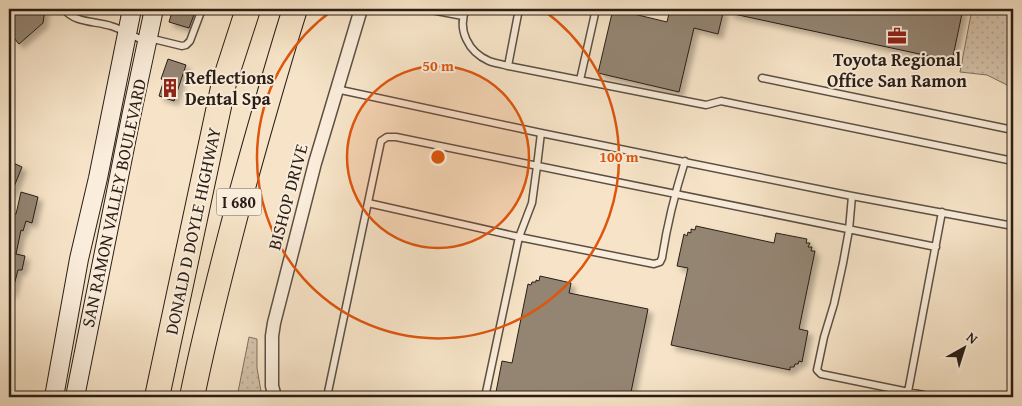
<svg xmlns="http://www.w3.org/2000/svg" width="1022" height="406" font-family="'Gentium Book Plus',serif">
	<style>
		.grass { fill: url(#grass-dots); stroke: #7e7060 }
		.building { fill: #948573; stroke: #291e17; filter: url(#shadow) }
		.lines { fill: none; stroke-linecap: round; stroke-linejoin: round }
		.lane-casing { stroke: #5c5043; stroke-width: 9 }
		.street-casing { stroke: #5c5043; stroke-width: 15 }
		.secondary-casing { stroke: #291e17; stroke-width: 20 }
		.highway-casing { stroke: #291e17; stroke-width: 26 }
		.lane { stroke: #faeddb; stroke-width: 6 }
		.street { stroke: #faeddb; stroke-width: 12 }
		.secondary { stroke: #faeddb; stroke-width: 18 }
		.highway { stroke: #f7e4c8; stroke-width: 24 }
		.ring { fill: none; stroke: #de560d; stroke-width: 2.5 }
		.labels { text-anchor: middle; stroke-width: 4; stroke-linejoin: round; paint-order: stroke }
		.shield { fill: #faeddb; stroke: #685c52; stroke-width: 1 }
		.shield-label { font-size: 16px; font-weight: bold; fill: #291e17 }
		.poi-label { font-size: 18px; font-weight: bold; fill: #291e17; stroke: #faeddb }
		.street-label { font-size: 18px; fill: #291e17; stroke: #faeddb }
		.centre { fill: #de560d; stroke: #faeddb; stroke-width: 2.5 }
		.ring-label { font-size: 15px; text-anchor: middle; font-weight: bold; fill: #de560d; stroke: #faeddb; stroke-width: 4; stroke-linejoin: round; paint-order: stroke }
	</style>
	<defs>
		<pattern id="grass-dots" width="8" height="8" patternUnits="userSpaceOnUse" patternTransform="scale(1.25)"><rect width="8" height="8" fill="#d4c2aa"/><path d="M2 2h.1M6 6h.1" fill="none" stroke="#b6a692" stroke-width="1.8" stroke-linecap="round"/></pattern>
		<filter id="shadow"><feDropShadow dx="4.5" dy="4.5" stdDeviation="2.5" flood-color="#0004"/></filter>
	</defs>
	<rect width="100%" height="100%" fill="#f7e4c8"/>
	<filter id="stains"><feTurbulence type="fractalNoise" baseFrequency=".004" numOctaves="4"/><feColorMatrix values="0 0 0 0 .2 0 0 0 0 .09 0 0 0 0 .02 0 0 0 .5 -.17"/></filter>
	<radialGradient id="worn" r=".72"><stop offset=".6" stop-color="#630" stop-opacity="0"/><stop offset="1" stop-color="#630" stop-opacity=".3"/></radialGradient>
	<path class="grass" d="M972 9H1013V88L987 75 960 72Z
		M249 337 257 339V368L262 397H237Z"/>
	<path class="building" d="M9 9H45L43 23 19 44 9 32Z
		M173 9H196L189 28 169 22Z
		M613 9 667 22 670 9H724L718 34 694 28 679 92 598 73Z
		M729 9H963L952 61 729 13Z
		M168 59 186 65 174 101 159 96 164 80 161 79Z
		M9 161 22 167 9 199Z
		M21 192 38 197 32 223 26 221 23 231 21 230 16 254 25 256 22 270H18L12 293 9 292V229L13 213 16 214Z
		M696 226 774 243 776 233 807 239 806 243H810L808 247H812L811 251H815L799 329 808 331 802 362 799 361 798 364H795L794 367H790V370L671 345 688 268 677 266 684 234 687 236 688 232 691 233V229L695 230Z
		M540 276 571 283 569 293 648 309 630 397H507L499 396 500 393 496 392 502 361 512 363 528 284 531 285 532 282H536V280L539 281Z"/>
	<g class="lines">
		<g class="lane-casing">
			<path id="lane" d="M64 9C74 23 96 21 111 26 121 29 136 37 146 42
				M426 9 463 16
				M466 9C457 29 468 52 489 61 494 63 501 64 508 66L519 9
				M149 38 182 46 186 45 190 41 202 9
				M508 66 706 105 721 101 1013 161
				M762 78 1013 130
				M580 80 596 9
				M336 89 541 133 852 196 1013 226
				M852 196 849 230 843 263 834 304 824 337 817 370 821 374 933 397
				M368 203 519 237 654 264 660 262 662 258C667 225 675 193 685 161
				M329 397 328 392 381 141 387 137H396L936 247
				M485 397 519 237 532 203 537 166 541 133
				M907 397 942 212"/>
		</g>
		<g class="street-casing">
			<path id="street" d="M275 397 272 386V336L274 323 315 163 361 9"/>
		</g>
		<g class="secondary-casing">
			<path id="secondary" d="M54 397 79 259 98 178 132 9
				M75 397 131 117 147 42 154 9"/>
		</g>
		<g class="highway-casing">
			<path id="highway" d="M157 397 224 83 248 9
				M192 397C206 328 224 259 242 191 259 130 276 69 295 9"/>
		</g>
		<use href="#lane" class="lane"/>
		<use href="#street" class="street"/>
		<use href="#secondary" class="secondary"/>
		<use href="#highway" class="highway"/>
	</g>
	<circle cx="438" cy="157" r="91" fill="#de560d" fill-opacity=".12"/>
	<g class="ring">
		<circle cx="438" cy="157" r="91"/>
		<path d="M543 10A181 181 0 1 1 333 10"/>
	</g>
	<defs>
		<g id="office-bare" transform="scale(1.5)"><path d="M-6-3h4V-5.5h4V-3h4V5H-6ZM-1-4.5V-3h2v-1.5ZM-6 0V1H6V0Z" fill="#8f2418" stroke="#faeddb" stroke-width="2.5" paint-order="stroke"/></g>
		<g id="building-bare" transform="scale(1.5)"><path d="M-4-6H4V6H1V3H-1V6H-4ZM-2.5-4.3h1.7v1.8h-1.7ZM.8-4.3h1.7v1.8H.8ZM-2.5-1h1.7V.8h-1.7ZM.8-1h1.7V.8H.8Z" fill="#8f2418" stroke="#faeddb" stroke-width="2.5" paint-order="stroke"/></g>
	</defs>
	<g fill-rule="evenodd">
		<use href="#office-bare" x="897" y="36"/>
		<use href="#building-bare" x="170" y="88"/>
	</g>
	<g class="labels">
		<rect class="shield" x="216.5" y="188.5" width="45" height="27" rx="4"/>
		<g class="shield-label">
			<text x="239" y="208">I 680</text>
		</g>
		<g class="poi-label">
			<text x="897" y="66">Toyota Regional<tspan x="897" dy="21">Office San Ramon</tspan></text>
			<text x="185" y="84" text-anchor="start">Reflections<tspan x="185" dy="21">Dental Spa</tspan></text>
		</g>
		<g class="street-label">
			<text transform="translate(288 197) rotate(-75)" y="6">BISHOP DRIVE</text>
			<text transform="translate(114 203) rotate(-78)" y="6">SAN RAMON VALLEY BOULEVARD</text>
			<text transform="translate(193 231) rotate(-78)" y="6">DONALD D DOYLE HIGHWAY</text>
		</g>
	</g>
	<circle cx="438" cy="157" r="8" class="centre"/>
	<g class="ring-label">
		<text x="438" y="71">50 m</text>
		<text x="619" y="162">100 m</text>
	</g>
	<rect width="1022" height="406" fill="none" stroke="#f7e4c8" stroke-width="30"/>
	<rect x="10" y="10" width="1002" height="386" fill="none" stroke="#291e17" stroke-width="2.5"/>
	<rect x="15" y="15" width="992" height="376" fill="none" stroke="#291e17"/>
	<g transform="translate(964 348) rotate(39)" stroke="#faeddb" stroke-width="4" paint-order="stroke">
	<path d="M0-4L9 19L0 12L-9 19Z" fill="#291e17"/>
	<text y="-8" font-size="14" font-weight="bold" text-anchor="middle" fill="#291e17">N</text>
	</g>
	<rect width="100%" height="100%" filter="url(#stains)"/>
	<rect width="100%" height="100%" fill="url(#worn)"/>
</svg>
